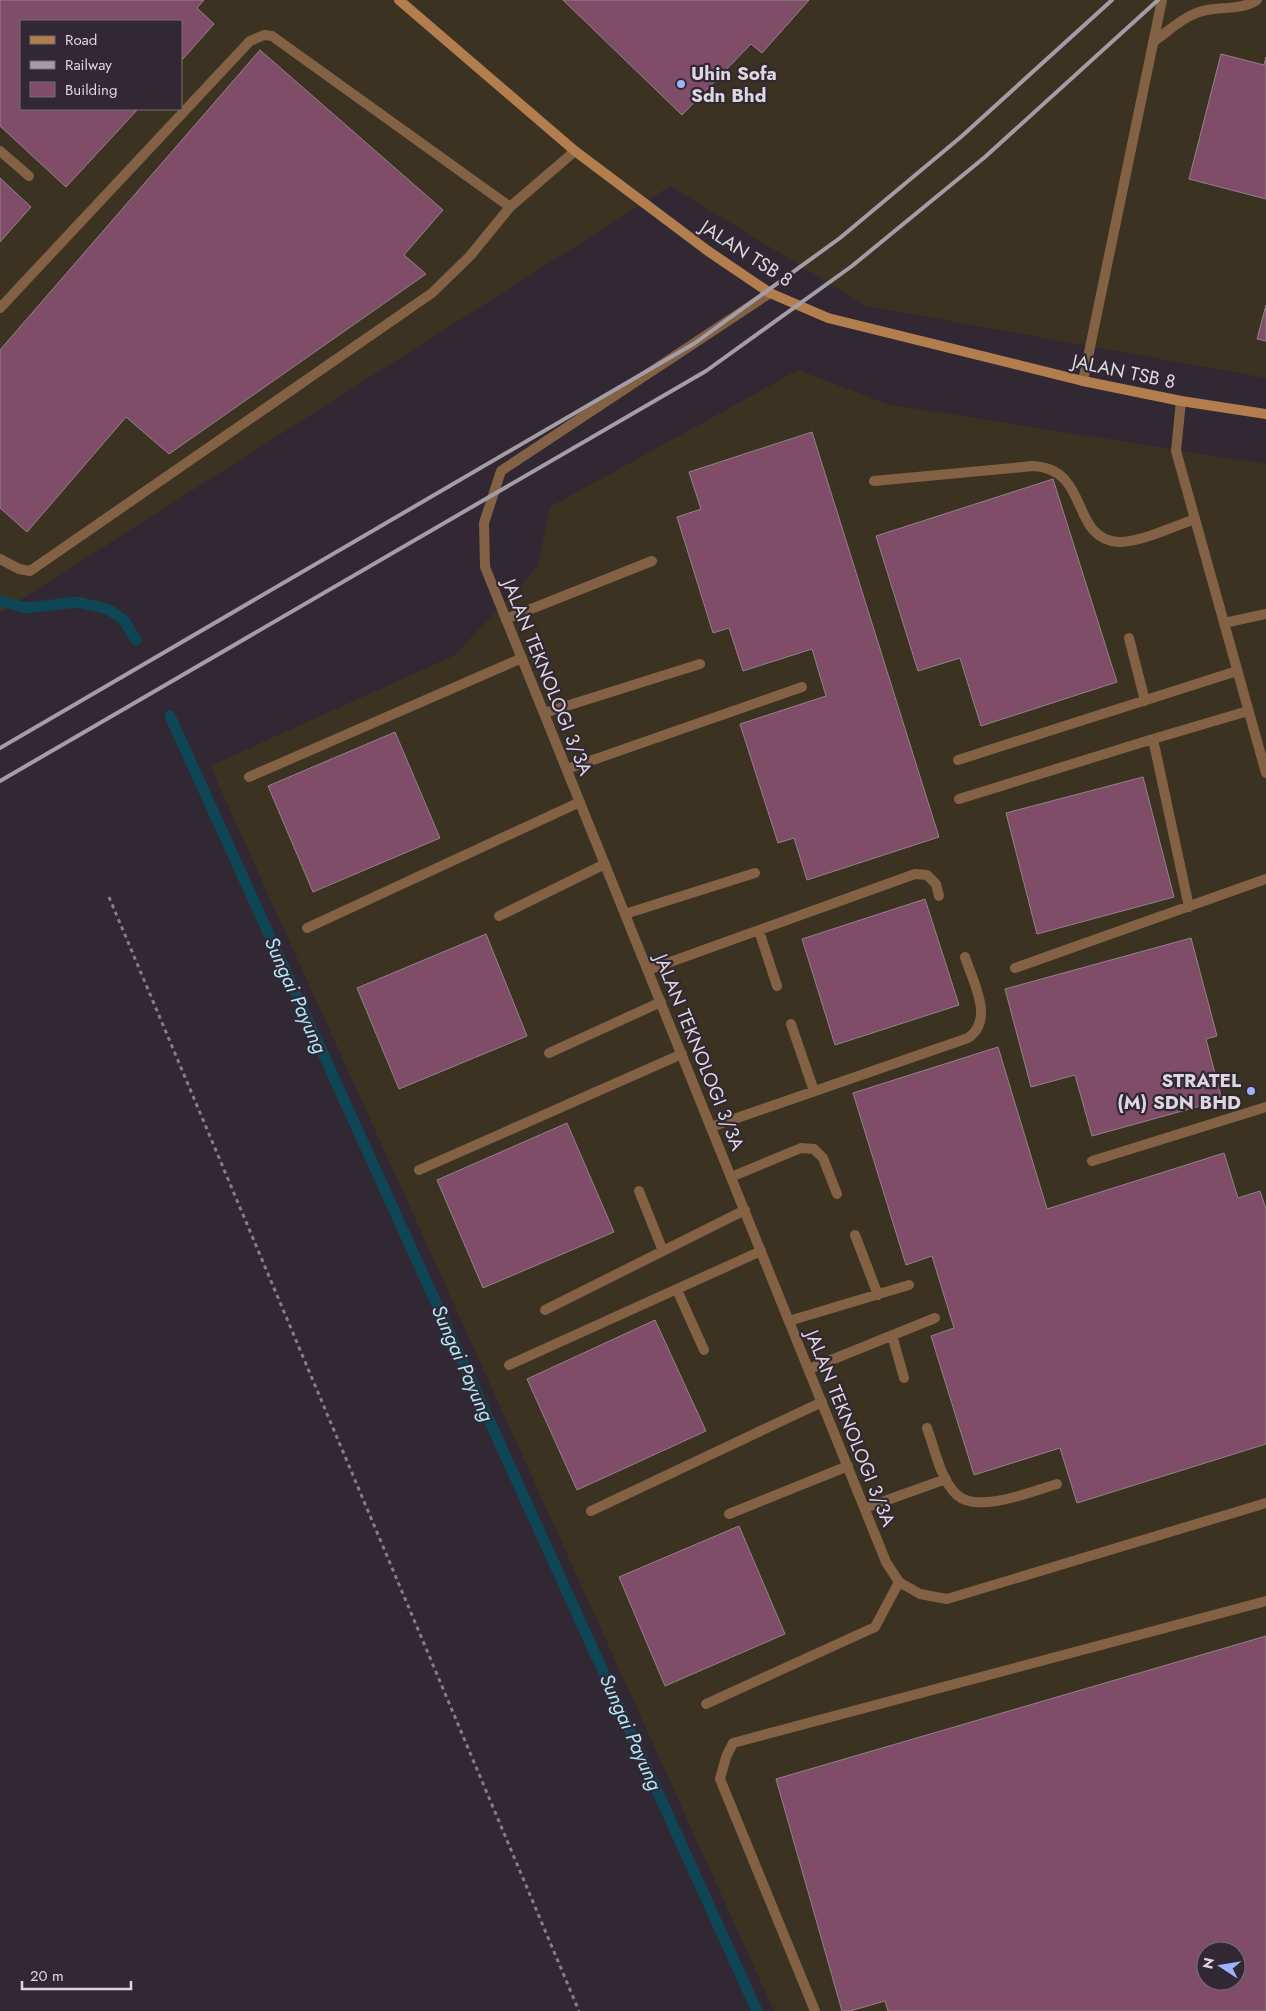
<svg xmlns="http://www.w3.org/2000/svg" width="1266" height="2011" font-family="Jost,sans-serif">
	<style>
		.industrial { fill: #3b3221; fill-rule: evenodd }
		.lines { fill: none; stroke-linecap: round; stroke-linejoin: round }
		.stream { stroke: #0e4656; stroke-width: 11 }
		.building { fill: #7f4d67; stroke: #92828a; fill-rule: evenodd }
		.path { stroke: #867e87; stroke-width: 3; stroke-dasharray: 4 4; stroke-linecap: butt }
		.lane { stroke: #836144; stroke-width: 10 }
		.street { stroke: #836144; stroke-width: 10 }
		.secondary { stroke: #b37e4e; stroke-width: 10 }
		.rail { stroke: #a49da5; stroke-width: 4 }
		.poi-dot { fill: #9eb3fd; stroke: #312833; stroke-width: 2 }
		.labels { text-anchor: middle; stroke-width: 4.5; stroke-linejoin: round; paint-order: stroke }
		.poi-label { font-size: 19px; font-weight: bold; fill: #ddd7de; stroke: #312833; text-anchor: start }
		.street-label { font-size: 19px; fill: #ddd7de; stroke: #312833 }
		.water-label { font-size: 20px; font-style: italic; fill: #afe8fc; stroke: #312833 }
	</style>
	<rect width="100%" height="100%" fill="#312833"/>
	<path class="industrial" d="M0 0H1266V378L866 306 670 186 0 613ZM21 21H181V109H21Z
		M798 370 887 404 1266 464V2011H774L210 766 455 655 538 566 550 507ZM1206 1951H1236V1981H1206Z"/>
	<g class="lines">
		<path class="stream" d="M0 601 27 608 78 602 108 609 124 620 136 640
			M170 716 757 2011"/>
	</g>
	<path class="building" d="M0 0H204L197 8 214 24 181 61V21H21V109H138L66 187 0 126Z
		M563 0H809L762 53 751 44 682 115Z
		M260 50 443 210 404 255 426 274 169 454 126 417 27 532 0 508V350Z
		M1221 54 1264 65 1266 57V199L1189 179Z
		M0 178 31 207 0 242Z
		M1266 305V341L1257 339Z
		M812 432 939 837 807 880 794 838 778 843 740 724 826 696 812 649 743 671 729 628 713 633 677 517 701 509 689 472Z
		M1053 479 1117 682 981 726 960 658 918 671 876 536Z
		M395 732 440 838 313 892 268 786Z
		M1143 777 1174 897 1037 934 1006 813Z
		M925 899 959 1005 835 1045 802 939Z
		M486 934 527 1036 399 1089 357 988Z
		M1191 938 1217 1036 1206 1039 1222 1100 1092 1136 1075 1075 1031 1087 1005 989Z
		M998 1047 1047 1209 1224 1153 1238 1198 1260 1191 1266 1209V1444L1077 1503 1060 1448 974 1475 931 1336 954 1328 932 1256 906 1265 853 1093Z
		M567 1123 614 1232 483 1288 437 1180Z
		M655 1320 706 1431 577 1490 527 1379Z
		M739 1526 785 1634 665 1686 619 1577Z
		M1266 1636V2011H888L885 2001 850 2011H842L776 1779ZM1206 1951H1236V1981H1206Z"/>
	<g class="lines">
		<path class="path" d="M109 897 579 2011"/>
		<path class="lane" d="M1153 42C1165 34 1178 21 1192 15 1212 4 1237 13 1257 0
			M0 151 29 176
			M510 207 575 151
			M0 308 250 41 264 35 272 36 510 207 470 256 432 293 30 571 19 569 0 559
			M874 481 1033 466C1091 469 1069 538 1118 542 1139 543 1175 526 1195 519
			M506 619 652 561
			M1224 623 1266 614
			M1129 638 1145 701
			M544 713 700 664
			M1153 739 1248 711
			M958 760 1237 671
			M567 769 802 687
			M249 777 522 658
			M959 799 1153 739 1189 907
			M625 914 755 873
			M499 916 605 864
			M307 928 580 802
			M759 931 777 986
			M1015 968 1266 879
			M648 970 915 874 927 875 936 884 939 896
			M791 1024 814 1091
			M549 1053 661 1002
			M711 1127 968 1038C995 1020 973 982 965 957
			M1092 1161 1266 1107
			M419 1170 682 1054
			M731 1177 801 1148 814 1149 823 1158 837 1194
			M639 1191 663 1251
			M855 1235 878 1295
			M677 1290 704 1350
			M545 1310 745 1210
			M789 1321 909 1285
			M892 1335 904 1378
			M509 1365 761 1251
			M809 1369 935 1318
			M927 1428C935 1449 940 1479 957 1495 978 1514 1033 1491 1057 1484
			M865 1508 946 1479
			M591 1511 822 1402
			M729 1514 848 1466
			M706 1704 875 1627 899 1582
			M815 2011 720 1779 726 1757 733 1743 1266 1601"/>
		<path class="street" d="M770 293 501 471 484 523 485 567 886 1562 899 1582 920 1594 947 1599 1266 1503
			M1083 381 1162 0
			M1181 401 1176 451 1266 773"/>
		<path class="secondary" d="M399 0 575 151 708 251 770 293 828 318 1083 381 1181 401 1266 414"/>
		<path class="rail" d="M0 748 695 343 840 238 962 136 1112 0
			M0 781 706 371 852 266 985 157 1158 0"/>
	</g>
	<g class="poi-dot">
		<circle cx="681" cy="84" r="5"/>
		<circle cx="1251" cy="1091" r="5"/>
	</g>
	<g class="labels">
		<g class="poi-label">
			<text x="691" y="80">Uhin Sofa<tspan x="691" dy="22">Sdn Bhd</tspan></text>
			<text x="1241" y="1087" text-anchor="end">STRATEL<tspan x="1241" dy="22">(M) SDN BHD</tspan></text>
		</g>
		<g class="street-label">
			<text transform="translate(747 253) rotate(33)" y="7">JALAN TSB 8</text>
			<text transform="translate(1124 371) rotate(12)" y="7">JALAN TSB 8</text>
			<text transform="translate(548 677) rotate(68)" y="7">JALAN TEKNOLOGI 3/3A</text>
			<text transform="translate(700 1052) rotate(68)" y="7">JALAN TEKNOLOGI 3/3A</text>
			<text transform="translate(851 1428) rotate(68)" y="7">JALAN TEKNOLOGI 3/3A</text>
		</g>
		<g class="water-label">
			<text transform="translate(296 995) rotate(66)" y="7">Sungai Payung</text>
			<text transform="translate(463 1363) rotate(66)" y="7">Sungai Payung</text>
			<text transform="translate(631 1732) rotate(66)" y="7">Sungai Payung</text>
		</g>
	</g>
	<rect x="20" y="20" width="162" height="90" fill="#312833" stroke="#766e77"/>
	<rect x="30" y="36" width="25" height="8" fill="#b37e4e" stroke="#766e77"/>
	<text x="65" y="45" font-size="15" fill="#ddd7de">Road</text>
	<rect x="30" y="61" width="25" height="8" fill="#a49da5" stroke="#766e77"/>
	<text x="65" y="70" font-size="15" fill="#ddd7de">Railway</text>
	<rect x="30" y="82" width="25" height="15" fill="#7f4d67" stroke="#766e77"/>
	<text x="65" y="95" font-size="15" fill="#ddd7de">Building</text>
	<g transform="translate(1221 1966) rotate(282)"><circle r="24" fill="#312833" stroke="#766e77"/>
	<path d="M0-4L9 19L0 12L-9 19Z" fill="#9eb3fd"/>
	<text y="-8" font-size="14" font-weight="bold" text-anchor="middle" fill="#ddd7de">N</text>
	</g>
	<path d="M22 1981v8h109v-8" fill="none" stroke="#ddd7de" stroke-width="2.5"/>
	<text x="30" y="1981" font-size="15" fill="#ddd7de" stroke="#312833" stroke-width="4" paint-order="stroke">20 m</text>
</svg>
